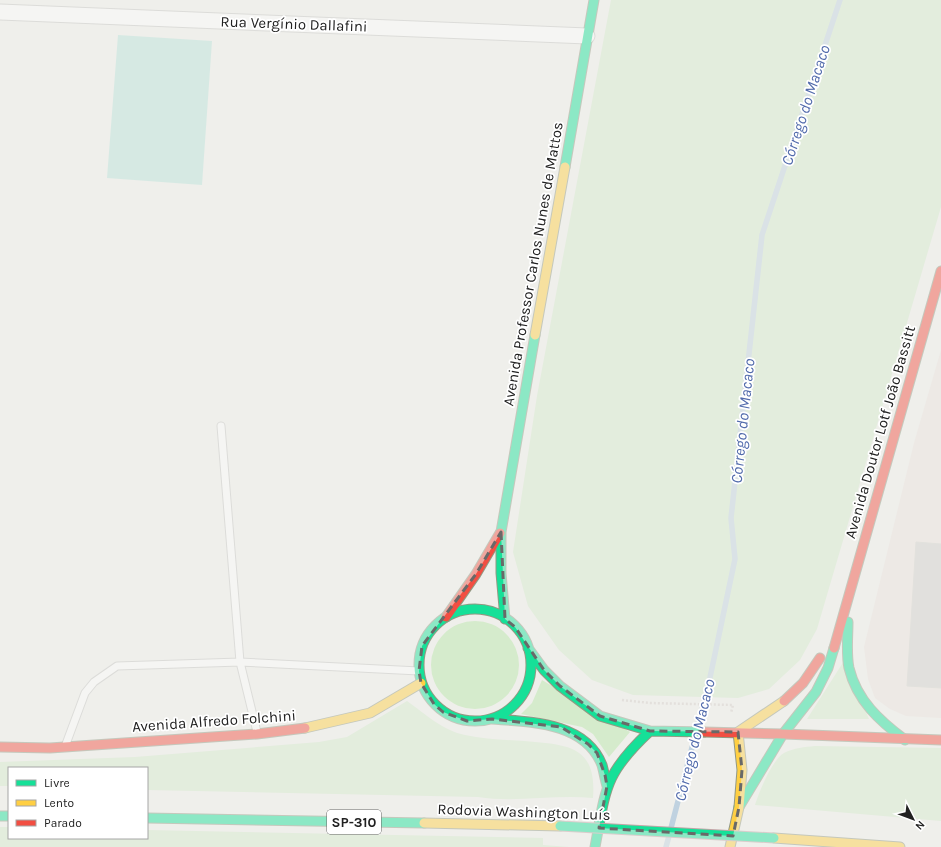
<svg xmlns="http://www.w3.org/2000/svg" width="941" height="847" font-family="Karla,sans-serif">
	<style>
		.commercial { fill: #ece2dd }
		.grass { fill: #d5ebcc }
		.pitch { fill: #b9e3da }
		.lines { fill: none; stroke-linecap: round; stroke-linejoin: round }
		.stream { stroke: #c0d2e0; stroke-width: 5.5 }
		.building { fill: #d0cfcc; stroke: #d2d1cc }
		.lane-casing { stroke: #c6c6c4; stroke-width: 9 }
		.street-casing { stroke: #c6c6c4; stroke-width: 17 }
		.fast-casing { stroke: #929983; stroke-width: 11 }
		.slow-casing { stroke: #929983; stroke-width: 11 }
		.jam-casing { stroke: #929983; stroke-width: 11 }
		.path { stroke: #d6ceca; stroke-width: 2.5; stroke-dasharray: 2 2; stroke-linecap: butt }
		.lane { stroke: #fdfdfc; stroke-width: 7 }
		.street { stroke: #fdfdfc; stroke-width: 15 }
		.fast { stroke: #16e098; stroke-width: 9 }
		.slow { stroke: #ffcf43; stroke-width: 9 }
		.jam { stroke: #f24e42; stroke-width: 9 }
		.fast-bridge-casing { stroke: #c2a4a6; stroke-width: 11; stroke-linecap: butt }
		.fast-bridge { stroke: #16e098; stroke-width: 9 }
		.marked { fill: none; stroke: #696968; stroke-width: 3; stroke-dasharray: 8 5; stroke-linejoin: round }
		.labels { text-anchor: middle; stroke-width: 3.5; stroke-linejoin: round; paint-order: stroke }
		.shield { fill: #fff; stroke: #646464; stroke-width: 1 }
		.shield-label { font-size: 14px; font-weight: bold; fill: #212121 }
		.street-label { font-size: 15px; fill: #212121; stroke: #fff }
		.water-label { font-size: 16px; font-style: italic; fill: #526bac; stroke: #fff }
	</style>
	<rect width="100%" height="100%" fill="#efefeb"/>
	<path class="commercial" d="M941 350V718L906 716 890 709 875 698 868 679 864 647 914 443Z"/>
	<path class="grass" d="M611 0H941V207L817 629 800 660 769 689 738 698 633 695 592 680 559 650 528 606 513 552 537 396Z
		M431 665a44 44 0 1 1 88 0a44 44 0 1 1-88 0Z
		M844 661 869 719H807Z
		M542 680 630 732 609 757 593 734 582 727 521 714 532 703Z
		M407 701C425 714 444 731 465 735 484 739 505 740 524 741 566 745 597 744 593 798 555 794 516 803 478 797L147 790V768H9V786H0V762L135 757 319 742 347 737Z
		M815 746 941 748V821L755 805C759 792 772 760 784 753 794 748 805 747 815 746Z
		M0 827H9V838H147V830L543 838V845L569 847H0Z"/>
	<path class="pitch" d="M118 35 212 41 202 185 107 178Z"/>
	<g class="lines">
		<path class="stream" d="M697 727 708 687 735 559 731 518 762 235 840 0
			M671 828 695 736
			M666 847 669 836"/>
	</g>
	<path class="building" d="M916 542 941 544V688L907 686Z"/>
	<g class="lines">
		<g class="lane-casing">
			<path id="lane" d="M221 426 240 662 419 671
				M66 744 85 693 94 682 117 666 240 662 257 732"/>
		</g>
		<g class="street-casing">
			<path id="street" d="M0 12 587 36"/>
		</g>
		<g class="fast-casing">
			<path id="fast" d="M565 167 594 0
				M419 665a56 56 0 1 1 112 0a56 56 0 1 1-112 0Z
				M505 619 501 573V532L535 335
				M848 622C848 636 846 654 849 668 857 701 880 721 905 740
				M528 648 544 670 560 686 600 716 650 731 704 732
				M492 719C531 722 585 722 602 765 604 772 605 779 607 786
				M739 807 783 734 816 692 828 668 834 648
				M0 816H9
				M147 818 424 823
				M595 847C606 788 604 774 650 731"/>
		</g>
		<g class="slow-casing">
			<path id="slow" d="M535 335 565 167
				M305 728 370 713 421 683
				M424 823 560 826
				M774 838 900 847
				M730 847 739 807 742 770 738 732 784 701"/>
		</g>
		<g class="jam-casing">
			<path id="jam" d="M446 617 476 574 500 533
				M834 648 941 271
				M784 701 803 683 820 658
				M704 732 783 734
				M783 734 941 740
				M0 747 50 748 257 734 305 728"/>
		</g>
		<path class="path" d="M622 700 650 703 733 705 731 713"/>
		<use href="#lane" class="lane"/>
		<use href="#street" class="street"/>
		<use href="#fast" class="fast"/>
		<use href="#slow" class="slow"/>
		<use href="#jam" class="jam"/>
		<g class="fast-bridge-casing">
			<path id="fast-bridge" d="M560 826 774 838"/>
		</g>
		<use href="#fast-bridge" class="fast-bridge"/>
	</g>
	<path d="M0 0H941V847H0ZM501 532 505 619 515 627 544 670 560 686 600 716 650 731 738 732 742 770 739 807 733 836 599 828 607 786 605 775 597 753 588 744 561 727 492 719 467 721 443 712 434 704 421 683 419 671 422 646 476 574Z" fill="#efefeb" fill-opacity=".55" fill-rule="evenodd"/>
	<path class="marked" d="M501 532 505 619 515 627 544 670 560 686 600 716 650 731 738 732 742 770 739 807 733 836 599 828 607 786 605 775 597 753 588 744 561 727 492 719 467 721 443 712 434 704 421 683 419 671 422 646 476 574Z"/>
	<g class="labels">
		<rect class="shield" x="327" y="810" width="54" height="24" rx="3"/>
		<g class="shield-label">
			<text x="354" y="827">SP-310</text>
		</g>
		<g class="street-label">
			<text transform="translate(294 24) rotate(2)" y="5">Rua Vergínio Dallafini</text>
			<text transform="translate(533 264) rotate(-80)" y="5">Avenida Professor Carlos Nunes de Mattos</text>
			<text transform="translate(880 432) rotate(-74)" y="5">Avenida Doutor Lotf João Bassitt</text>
			<text transform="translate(214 721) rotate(-4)" y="5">Avenida Alfredo Folchini</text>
			<text transform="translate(524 812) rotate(2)" y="5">Rodovia Washington Luís</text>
		</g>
		<g class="water-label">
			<text transform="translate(805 105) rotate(-72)" y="6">Córrego do Macaco</text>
			<text transform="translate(742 421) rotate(-84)" y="6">Córrego do Macaco</text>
			<text transform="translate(694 740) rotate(-76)" y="6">Córrego do Macaco</text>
		</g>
	</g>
	<rect x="8" y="767" width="140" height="72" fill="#ffffff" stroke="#a6a6a6"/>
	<rect x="16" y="780" width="20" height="6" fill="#16e098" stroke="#a6a6a6"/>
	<text x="44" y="787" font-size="12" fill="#212121">Livre</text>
	<rect x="16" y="800" width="20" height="6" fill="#ffcf43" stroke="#a6a6a6"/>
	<text x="44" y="807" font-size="12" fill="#212121">Lento</text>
	<rect x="16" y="820" width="20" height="6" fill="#f24e42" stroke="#a6a6a6"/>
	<text x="44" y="827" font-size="12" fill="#212121">Parado</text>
	<g transform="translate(913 819) rotate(132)" stroke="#ffffff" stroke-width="3" paint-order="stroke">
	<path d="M0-3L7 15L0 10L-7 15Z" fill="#212121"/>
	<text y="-6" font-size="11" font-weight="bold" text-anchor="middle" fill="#212121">N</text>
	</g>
</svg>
